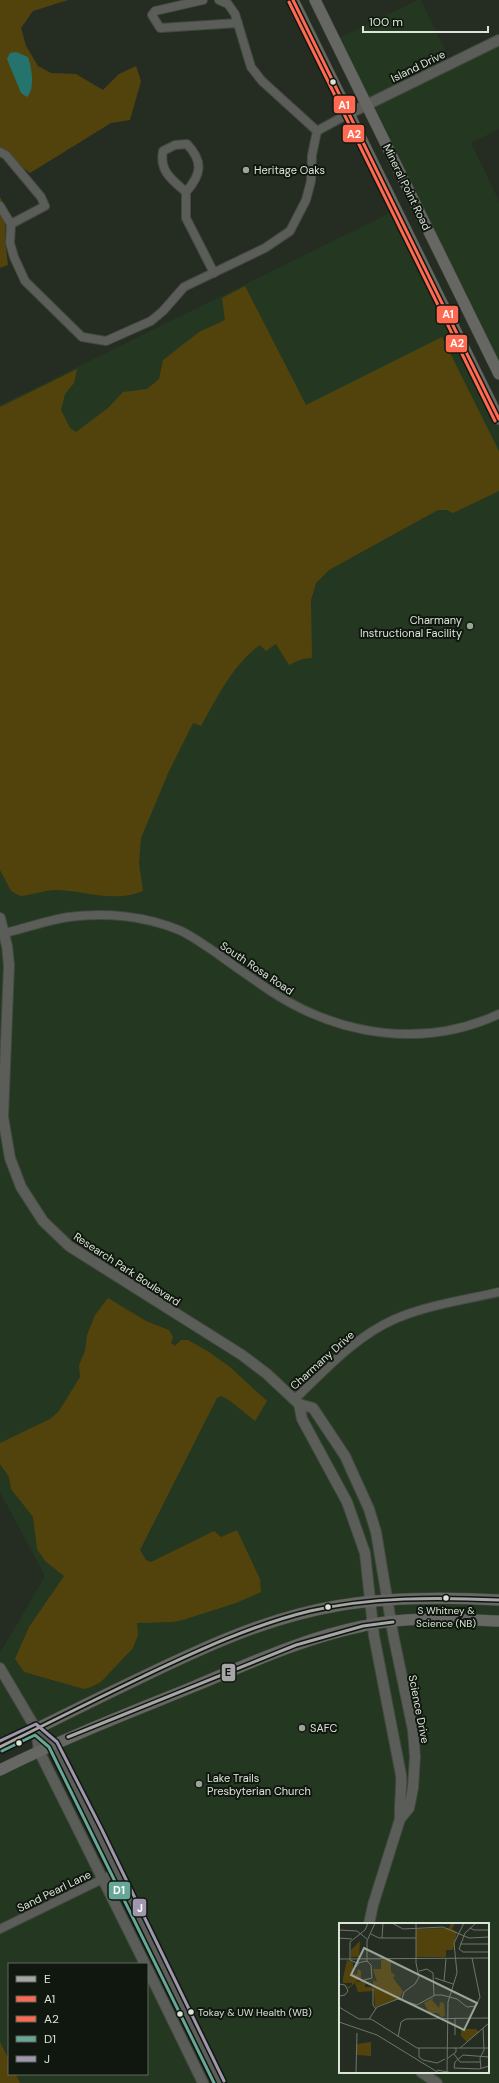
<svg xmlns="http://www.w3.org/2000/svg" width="499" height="2083" font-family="'DM Sans',sans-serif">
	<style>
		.built { fill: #243720; fill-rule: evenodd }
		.green { fill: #52430d }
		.water { fill: #25736d }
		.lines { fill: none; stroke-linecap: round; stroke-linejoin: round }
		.minor-casing { stroke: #434941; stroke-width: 10 }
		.tertiary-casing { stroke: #434941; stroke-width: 12 }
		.secondary-casing { stroke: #434941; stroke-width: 12 }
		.minor { stroke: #5b5d58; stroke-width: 8 }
		.tertiary { stroke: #5b5d58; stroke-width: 10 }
		.secondary { stroke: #666762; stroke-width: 11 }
		.bus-1-casing { stroke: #10170f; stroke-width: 6 }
		.bus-2-casing { stroke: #10170f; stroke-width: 6 }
		.bus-3-casing { stroke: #10170f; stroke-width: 6 }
		.bus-4-casing { stroke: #10170f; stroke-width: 6 }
		.bus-5-casing { stroke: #10170f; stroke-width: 6 }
		.bus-1 { stroke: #a6a6a6; stroke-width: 3 }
		.bus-2 { stroke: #ff6952; stroke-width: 3 }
		.bus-3 { stroke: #ff6952; stroke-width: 3 }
		.bus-4 { stroke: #67a797; stroke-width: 3 }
		.bus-5 { stroke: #a097af; stroke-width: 3 }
		.bus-dot { fill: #dae4d7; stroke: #10170f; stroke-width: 1.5 }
		.poi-dot { fill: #9ba498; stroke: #10170f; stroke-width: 1.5 }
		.labels { text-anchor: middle; stroke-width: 4; stroke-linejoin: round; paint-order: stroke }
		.bus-label { font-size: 10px; fill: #dae4d7; stroke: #10170f }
		.street-label { font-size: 11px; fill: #dae4d7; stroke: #10170f }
		.poi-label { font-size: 11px; fill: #dae4d7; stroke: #10170f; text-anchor: start }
		.inset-road { fill: none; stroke: #6d766b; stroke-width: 1 }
		.view { fill: #9ba498; fill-opacity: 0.15; stroke: #9ba498; stroke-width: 2 }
		.inset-edge { fill: none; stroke: #dae4d7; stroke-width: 2 }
		.line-badge { stroke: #10170f; stroke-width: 1.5 }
		.badge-label { font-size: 11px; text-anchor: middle; font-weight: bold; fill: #fff }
		.pale-badge-label { font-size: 11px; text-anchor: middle; font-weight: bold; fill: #111 }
	</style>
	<rect width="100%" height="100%" fill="#252d23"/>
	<path class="built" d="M418 0H421L451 63 499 40V129L471 143 499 201V374L335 40Z
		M396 210 499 419V2083H220L53 1744 33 1730 0 1747V1653L45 1576 0 1492V405ZM340 1924H488V2072H340Z
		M39 1751 145 1964H9V2060L0 2042V1770Z
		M147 1968 203 2083H20L16 2074H147Z"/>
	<path class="green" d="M0 0H68L33 11 21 28 26 46 38 66 51 73 76 74 103 90 119 74 136 66 141 81 130 120 111 123 30 173 0 150Z
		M0 197 6 208 5 240 8 265 0 268Z
		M245 286 306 405 442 337 499 451V491L453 513 447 510H438L329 570 316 583 311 600 312 658 302 659 289 665 276 644 266 651 260 645C233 664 217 698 201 726L193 723 169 771 141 838 139 863 143 891C112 903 88 891 57 890 44 890 32 895 20 896L11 891 0 870V407L77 369 74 383 65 394 61 410 70 428 76 432 108 408 123 392 147 389 159 379 163 360 199 332 225 320 222 298Z
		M108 1298 146 1321 169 1330 173 1337 171 1343 175 1346 181 1340H188L209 1352 230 1367 267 1401 255 1421 229 1400 221 1396 217 1398 140 1550 146 1560 151 1562 214 1531 221 1537 237 1530 260 1579 261 1592 236 1603 183 1620 173 1622 137 1623 138 1635 133 1648 101 1682 91 1687 84 1689 24 1672 15 1659 29 1627 64 1576 45 1561 37 1549 33 1517 11 1489 9 1477 0 1464V1443L50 1419 59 1411 80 1377 79 1365 85 1351 87 1335 95 1315Z
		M0 2042 9 2060V2074H16L20 2083H0Z"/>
	<path class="water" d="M16 52 28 57C32 68 35 89 27 97L21 93 7 59 10 53Z"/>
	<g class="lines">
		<g class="minor-casing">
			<path id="minor" d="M203 0 155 11 152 15 160 28 238 23
				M219 0 228 4 235 14 251 67 262 81 317 131
				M187 144C204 162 201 175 186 192 172 180 159 171 163 151L175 145Z
				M0 152 6 155 41 197 45 206 11 224 0 206
				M186 192V218L214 273
				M11 224 10 243 14 257 25 281 82 337 106 341 151 321 163 311 184 287 265 248 290 231 306 200 311 181 312 155 317 131 348 114
				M5 933C26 928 48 920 69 917 105 912 145 916 179 930 191 935 204 945 215 952 234 966 253 979 272 992 340 1036 424 1049 499 1014
				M295 1399C325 1370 356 1336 395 1319 428 1305 464 1300 499 1292
				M0 1929 117 1872"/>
		</g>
		<g class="tertiary-casing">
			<path id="tertiary" d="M348 114 499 40
				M0 918 7 946 9 965 3 1117 10 1158 21 1187 43 1221 69 1246 242 1355 267 1374 299 1404 313 1408 345 1456 369 1509 376 1532 393 1634 413 1730 415 1757 413 1788 409 1808 400 1819 373 1905 369 1924
				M299 1404 302 1419 347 1502 365 1553 374 1636 401 1775C402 1790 399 1805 400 1819
				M0 1668 36 1729 53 1744 97 1830 220 2083
				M36 1729 39 1751 145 1964
				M147 1968 203 2083
				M421 2072 437 2083"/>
		</g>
		<g class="secondary-casing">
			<path id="secondary" d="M293 0 499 419
				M315 0 499 374
				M0 1747C46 1724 92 1701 138 1679 202 1648 266 1618 336 1606 390 1597 444 1597 499 1600
				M0 1770C64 1738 129 1713 195 1686 250 1663 304 1638 363 1626 407 1616 455 1619 499 1621"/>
		</g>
		<use href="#minor" class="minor"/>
		<use href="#tertiary" class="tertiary"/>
		<use href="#secondary" class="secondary"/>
		<g class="bus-1-casing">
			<path id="bus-1" d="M68 1737 296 1645 363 1626 393 1622
				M0 1747C48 1723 96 1699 144 1676 197 1651 252 1625 310 1611 371 1597 436 1597 499 1600"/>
		</g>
		<g class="bus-2-casing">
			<path id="bus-2" d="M293 0 499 419"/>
		</g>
		<g class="bus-3-casing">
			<path id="bus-3" d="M289 2 495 421"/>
		</g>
		<g class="bus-4-casing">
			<path id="bus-4" d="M2 1751 35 1735 49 1747 214 2083"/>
		</g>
		<g class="bus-5-casing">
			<path id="bus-5" d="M0 1741 36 1724 57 1742 101 1828 224 2081"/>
		</g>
		<use href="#bus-1" class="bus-1"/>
		<use href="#bus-2" class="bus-2"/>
		<use href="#bus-3" class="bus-3"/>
		<use href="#bus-4" class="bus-4"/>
		<use href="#bus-5" class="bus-5"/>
	</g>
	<g class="bus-dot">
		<circle cx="333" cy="82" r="3.5"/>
		<circle cx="446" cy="1598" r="3.5"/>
		<circle cx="328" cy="1607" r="3.5"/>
		<circle cx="19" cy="1743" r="3.5"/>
		<circle cx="191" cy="2012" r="3.5"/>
		<circle cx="180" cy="2014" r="3.5"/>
	</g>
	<g class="poi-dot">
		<circle cx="246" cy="170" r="4"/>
		<circle cx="470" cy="626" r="4"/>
		<circle cx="302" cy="1728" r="4"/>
		<circle cx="199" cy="1784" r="4"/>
	</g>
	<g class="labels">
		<g class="bus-label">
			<text x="446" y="1614">S Whitney &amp;<tspan x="446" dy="13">Science (NB)</tspan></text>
			<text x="198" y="2016" text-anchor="start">Tokay &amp; UW Health (WB)</text>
		</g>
		<g class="street-label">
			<text transform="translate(418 66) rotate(-26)" y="4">Island Drive</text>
			<text transform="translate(407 187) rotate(64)" y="4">Mineral Point Road</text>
			<text transform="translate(257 968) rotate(34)" y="4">South Rosa Road</text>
			<text transform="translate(127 1269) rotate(33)" y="4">Research Park Boulevard</text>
			<text transform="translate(322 1360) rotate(-42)" y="4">Charmany Drive</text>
			<text transform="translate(419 1709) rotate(79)" y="4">Science Drive</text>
			<text transform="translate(54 1891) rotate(-26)" y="4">Sand Pearl Lane</text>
		</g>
		<g class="poi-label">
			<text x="254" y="174">Heritage Oaks</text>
			<text x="462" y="624" text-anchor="end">Charmany<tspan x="462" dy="13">Instructional Facility</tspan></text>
			<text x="310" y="1732">SAFC</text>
			<text x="207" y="1782">Lake Trails<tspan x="207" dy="13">Presbyterian Church</tspan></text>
		</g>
	</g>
	<g transform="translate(339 1923)">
		<rect width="150" height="150" fill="#252d23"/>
		<path d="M112 0H116L113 6 118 9 114 27H107V34H77V6L110 5ZM21 18 20 34H12V27ZM8 37 14 39V51H18L19 46 22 48V55L9 66 8 64 13 62V60H4V55ZM42 37H52V49L56 52 54 55 64 68 61 75 36 84 35 68 19 69 16 60 24 57 27 58 26 64H34V57L38 59 34 46H42ZM95 74 93 77 100 85 101 79 105 80 106 92 103 95 99 90H90L85 80ZM122 106H137L140 109 128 119 122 113ZM32 119V133L18 132V121Z" fill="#52430d"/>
		<path class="inset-road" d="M53 0 64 6 104 4 130 15 150 14M137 0 126 10 120 26 124 29H150M131 5 135 7H150M0 7 18 8 28 16M32 11 40 15H77M0 15 13 16M43 15 44 0M121 21H150M0 36 150 35M18 40 11 37V19L26 7 29 0M20 40 17 44 18 40 28 38M80 48 88 46 94 50 95 73M96 55 114 61M25 57 33 55 32 42 28 38V18L36 0M105 58 107 36M0 61 6 62 9 68 6 72 0 73M34 66V82L37 86M63 76 65 69 76 61 80 54 77 40V0M0 84 20 96M116 95V112M20 96H32L78 125H116M30 96 38 84 59 76 78 82 96 72H103L118 76 128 84 137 83 141 74 133 35M0 99 38 112 100 150M59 114 62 99 67 96 150 95M80 125V134L84 137 98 140 106 136M115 125H150M121 125 150 100M115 131 121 139H141M150 134 124 132 116 139 115 145 140 146 150 143M109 135 117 129V125M142 146 141 135 145 127 144 105M98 147 114 150M17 150 18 110M108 150 109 79 118 50 115 20 125 0"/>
		<path class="view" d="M25 25 138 80 125 107 12 52Z"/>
		<rect width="150" height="150" class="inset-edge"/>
	</g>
	<g class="line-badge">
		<rect x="333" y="95" width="23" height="19" rx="4" fill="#ff6952"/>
		<rect x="342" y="124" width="23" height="19" rx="4" fill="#ff6952"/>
		<rect x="436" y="305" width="23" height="19" rx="4" fill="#ff6952"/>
		<rect x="445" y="334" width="23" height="19" rx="4" fill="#ff6952"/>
		<rect x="221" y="1663" width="15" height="19" rx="4" fill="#a6a6a6"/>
		<rect x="108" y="1881" width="23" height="19" rx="4" fill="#67a797"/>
		<rect x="132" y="1898" width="15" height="19" rx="4" fill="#a097af"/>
	</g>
	<g class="badge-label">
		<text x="344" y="109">A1</text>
		<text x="354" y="138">A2</text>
		<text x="448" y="318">A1</text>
		<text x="457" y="347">A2</text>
		<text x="119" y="1894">D1</text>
		<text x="140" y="1912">J</text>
	</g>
	<g class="pale-badge-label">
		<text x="228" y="1676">E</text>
	</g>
	<rect x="8" y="1963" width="140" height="112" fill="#10170f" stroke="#61695f"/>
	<rect x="16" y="1976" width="20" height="6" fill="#a6a6a6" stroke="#61695f"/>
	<text x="44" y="1983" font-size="12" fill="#dae4d7">E</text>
	<rect x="16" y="1996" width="20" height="6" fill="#ff6952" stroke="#61695f"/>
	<text x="44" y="2003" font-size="12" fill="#dae4d7">A1</text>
	<rect x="16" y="2016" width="20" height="6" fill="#ff6952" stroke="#61695f"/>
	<text x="44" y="2023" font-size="12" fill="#dae4d7">A2</text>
	<rect x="16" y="2036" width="20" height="6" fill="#67a797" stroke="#61695f"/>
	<text x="44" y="2043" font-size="12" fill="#dae4d7">D1</text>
	<rect x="16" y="2056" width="20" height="6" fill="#a097af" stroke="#61695f"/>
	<text x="44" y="2063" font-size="12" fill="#dae4d7">J</text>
	<path d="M363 26v6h125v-6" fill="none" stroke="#dae4d7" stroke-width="2"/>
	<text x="369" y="26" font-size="12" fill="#dae4d7" stroke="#10170f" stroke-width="3" paint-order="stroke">100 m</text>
</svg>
